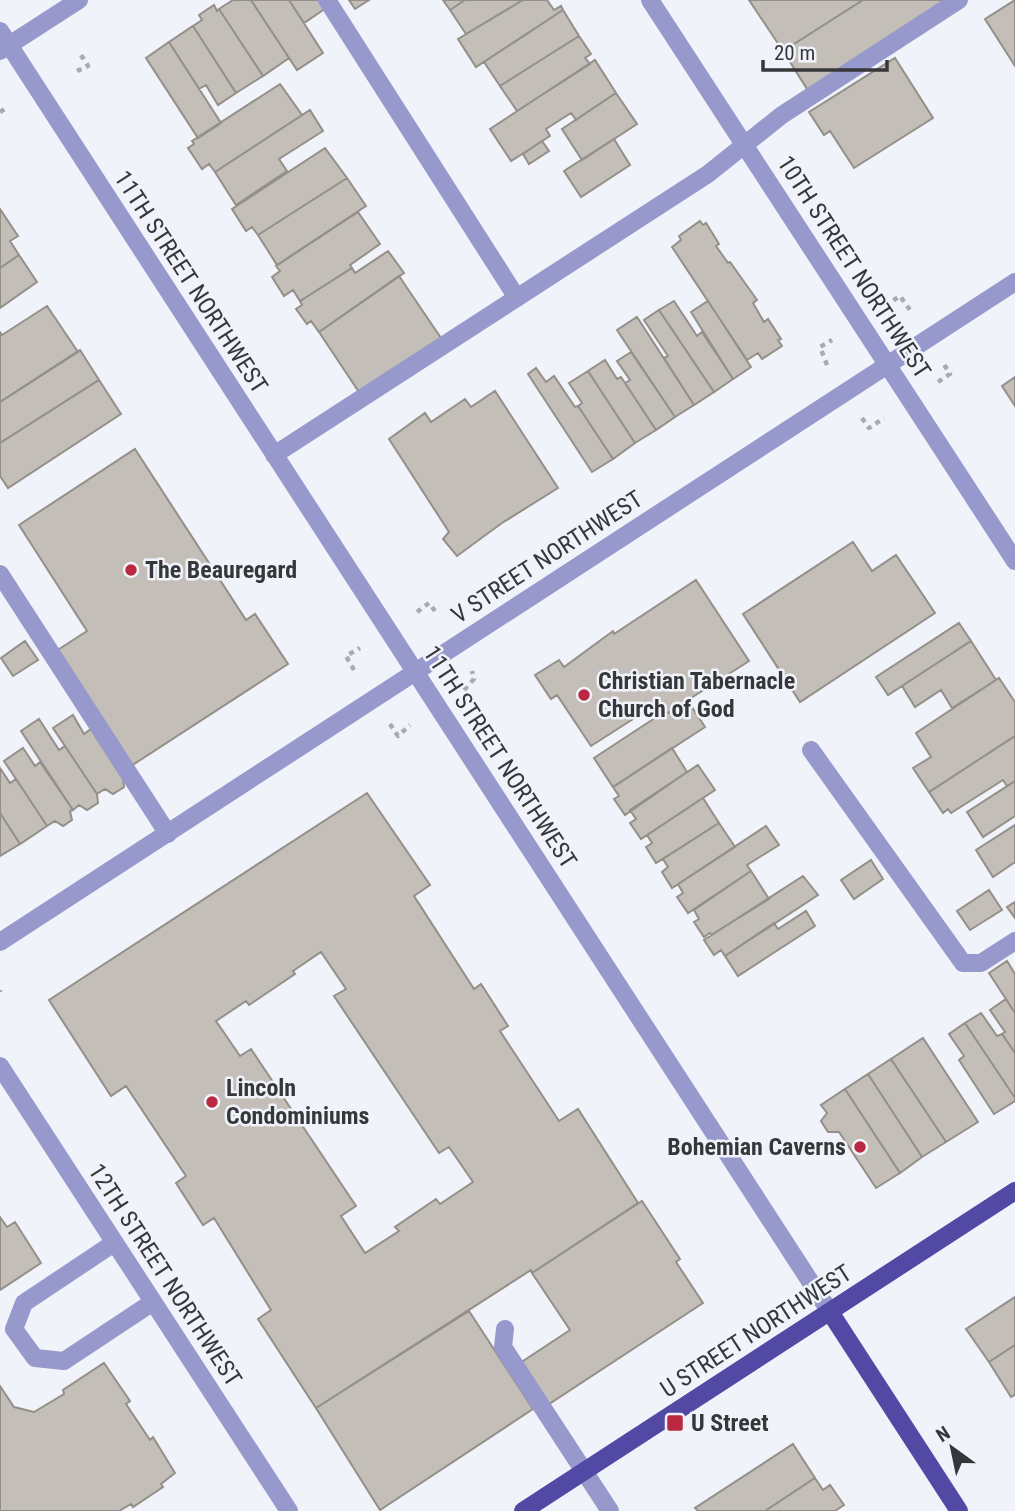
<svg xmlns="http://www.w3.org/2000/svg" width="1015" height="1511" font-family="'Roboto Condensed',sans-serif">
	<style>
		.building { fill: #c3beb8; stroke: #948f89; stroke-width: 2; fill-rule: evenodd }
		.lines { fill: none; stroke-linecap: round; stroke-linejoin: round }
		.path { stroke: #a9abb0; stroke-width: 4.5; stroke-dasharray: 5 5; stroke-linecap: butt }
		.minor { stroke: #9798cb; stroke-width: 18 }
		.major { stroke: #5149a4; stroke-width: 18 }
		.poi-dot { fill: #ba2842; stroke: #f0f3fa; stroke-width: 2.5 }
		.labels { text-anchor: middle; stroke-width: 5; stroke-linejoin: round; paint-order: stroke }
		.street-label { font-size: 24px; fill: #36373a; stroke: #f0f3fa }
		.poi-label { font-size: 24px; font-weight: bold; fill: #36373a; stroke: #f0f3fa; text-anchor: start }
	</style>
	<rect width="100%" height="100%" fill="#f0f3fa"/>
	<path class="building" d="M233 0H251L289 58 263 76 219 9Z
		M251 0H289L323 53 297 70Z
		M289 0H320L326 8 304 23Z
		M349 0H369L355 9Z
		M443 0H465L450 10Z
		M465 0H523L466 34 450 10Z
		M523 0H547L554 10 561 6 563 10 476 67 458 39Z
		M749 0H863L783 51Z
		M863 0H951L809 92 783 51Z
		M1015 0V66L985 19Z
		M214 5 217 11 219 9 263 76 236 93 193 26 202 20 199 15Z
		M563 10 579 36 500 86 484 62Z
		M193 26 236 93 218 105 206 85 199 89 169 42Z
		M579 36 591 54 585 58 590 64 517 111 500 86Z
		M169 42 221 123 198 138 146 58Z
		M895 58 933 118 854 168 830 131 824 135 809 112Z
		M595 60 616 93 576 120 571 113 546 129 550 136 511 161 490 129Z
		M280 84 302 115 215 172 209 164 202 169 188 148 194 144 192 141Z
		M616 93 637 124 582 160 562 129Z
		M310 110 323 131 279 159 287 171 236 205 215 172Z
		M614 139 630 165 581 197 564 171Z
		M542 141 549 151 529 164 523 154Z
		M325 148 347 178 258 235 252 227 246 231 232 209Z
		M347 178 366 206 277 265 258 235Z
		M0 209 18 236 10 241 19 255 0 268Z
		M358 212 380 244 350 265 352 268 300 301 293 290 284 296 272 277 280 271 276 266Z
		M700 221 703 225 706 223 719 244 716 246 728 263 730 262 757 300 753 303 764 322 768 319 781 339 778 340 782 346 762 359 758 353 747 360 672 247 681 240 679 236Z
		M388 251 404 273 319 332 311 321 307 324 296 309 302 305 300 301 352 268 355 273Z
		M19 255 37 282 0 308V268Z
		M399 276 443 341 361 395 319 332Z
		M674 301 697 336 702 332 733 379 714 392 659 310Z
		M708 301 751 367 733 379 691 312Z
		M47 306 78 352 0 402V332L2 335Z
		M659 310 714 392 694 405 664 358 668 356 644 320Z
		M637 317 694 405 675 417 617 330Z
		M80 350 99 380 0 443V402Z
		M631 352 675 417 656 430 625 383 630 380 617 361Z
		M605 360 617 379 621 377 656 430 635 443 588 371Z
		M536 368 546 382 554 376 575 407 578 406 613 459 592 472 528 374Z
		M588 371 635 443 613 459 578 406 582 403 569 383Z
		M1015 377V406L1002 386Z
		M99 380 121 414 8 488 0 476V443Z
		M495 391 558 488 502 523 457 556 443 539 449 532 389 439 425 413 431 422 465 399 471 407Z
		M135 449 246 620 255 614 288 664 128 768 53 653 87 631 19 525Z
		M853 542 872 571 896 555 935 613 800 702 743 614Z
		M696 580 749 661 663 716 655 705 591 746 557 695 551 699 535 675 559 660 564 667 613 631 614 634Z
		M959 623 971 641 888 695 876 677Z
		M25 641 38 660 13 676 1 658Z
		M971 641 996 680 952 708 941 690 915 707 902 686Z
		M999 678 1015 702V736L929 792 913 768 931 757 916 733Z
		M688 701 705 727 613 787 594 758 661 714 663 716Z
		M73 715 84 734 91 729 123 779 124 787 113 794 105 789 97 794 53 728Z
		M39 719 59 750 65 746 97 794 98 803 87 810 79 805 73 810 21 731Z
		M1015 736V781L1007 786 1003 780 951 813 948 809 943 813 929 792Z
		M23 748 35 766 40 762 73 810 70 811 72 820 63 826 55 821 47 826 4 761Z
		M672 748 687 772 625 815 614 799 619 796 613 787Z
		M698 765 715 790 641 839 630 823 636 819 630 810Z
		M0 768 10 783 16 779 47 826 20 844 0 813Z
		M1015 781V816L983 837 967 812Z
		M367 793 430 885 414 896 474 989 481 984 508 1026 500 1031 559 1121 578 1109 638 1203 532 1273 531 1270 316 1408 258 1319 271 1310 214 1218 203 1225 176 1183 186 1176 126 1086 111 1096 49 1000ZM321 952 346 989 334 996 439 1153 449 1147 473 1182 440 1204 436 1199 395 1227 399 1231 365 1253 341 1216 356 1206 251 1049 240 1056 216 1021 246 1001 249 1005 295 974 293 971Z
		M703 798 719 823 656 863 646 847 652 843 647 835Z
		M0 813 20 844 0 856Z
		M719 823 735 847 672 888 662 872 668 867 663 859Z
		M1015 825V862L993 877 976 850Z
		M766 826 779 845 747 865 751 871 688 913 677 897 683 893 678 884Z
		M871 860 883 879 854 899 841 880Z
		M751 871 769 899 711 935 710 933 704 937 694 922 699 919 694 910Z
		M803 876 818 895 725 956 721 950 714 955 704 940Z
		M989 890 1002 910 970 930 957 911Z
		M1015 902V918L1007 907Z
		M806 911 815 926 738 976 725 956 774 923 778 929Z
		M1007 961 1015 974V1013L989 973Z
		M1006 999 1015 1013V1053L1002 1034 1005 1032 990 1010Z
		M981 1013 997 1036 1002 1034 1015 1053V1098L965 1023Z
		M965 1023 1015 1098V1101L994 1114 959 1060 964 1056 949 1034Z
		M923 1038 978 1122 946 1142 891 1059Z
		M891 1059 946 1142 922 1157 868 1074Z
		M868 1074 922 1157 900 1173 845 1089Z
		M845 1089 900 1173 876 1188 839 1132H828L821 1121 827 1113 821 1105Z
		M642 1201 680 1259 676 1262 703 1303 546 1406 520 1363 570 1330 532 1273Z
		M0 1217 7 1227 15 1222 41 1263 0 1290Z
		M1015 1297V1345L989 1362 966 1329Z
		M469 1311 533 1409 380 1510 316 1408Z
		M1015 1345V1395L1011 1397 989 1362Z
		M104 1363 130 1401 126 1404 150 1440 153 1437 175 1473 161 1484 163 1487 133 1507 131 1504 119 1511H0V1386L14 1407 34 1412 64 1394 63 1390Z
		M793 1444 815 1478 765 1511H698L695 1508Z
		M815 1478 823 1490 830 1485 844 1505 835 1511H765Z"/>
	<g class="lines">
		<path class="path" d="M77 71 88 66 81 55
			M0 112 8 107
			M885 306 900 296 910 310
			M827 365 820 347 832 340
			M938 382 950 374 943 363
			M862 418 869 428 884 418
			M417 612 429 603 438 615
			M354 670 346 656 360 648
			M464 690 474 679 472 671
			M390 724 398 736 410 725
			M0 990V992"/>
		<path class="minor" d="M327 0 517 298
			M650 0 1015 561
			M0 31 830 1312
			M0 51 79 0
			M274 455 708 174 782 115 959 0
			M0 574 168 834
			M811 750 963 963H981L1015 941
			M0 942 1015 282
			M0 1066 289 1511
			M114 1243 24 1303 14 1329 35 1358 64 1361 153 1302
			M505 1329 503 1347 610 1511"/>
		<path class="major" d="M830 1312 959 1511
			M523 1511 1015 1191"/>
	</g>
	<g class="poi-dot">
		<circle cx="131" cy="570" r="7"/>
		<circle cx="584" cy="695" r="7"/>
		<circle cx="212" cy="1102" r="7"/>
		<circle cx="860" cy="1147" r="7"/>
		<rect x="666" y="1414" width="18" height="18" rx="3.5"/>
	</g>
	<g class="labels">
		<g class="street-label">
			<text transform="translate(854 267) rotate(57)" y="8">10TH STREET NORTHWEST</text>
			<text transform="translate(191 282) rotate(57)" y="8">11TH STREET NORTHWEST</text>
			<text transform="translate(547 557) rotate(-33)" y="8">V STREET NORTHWEST</text>
			<text transform="translate(500 757) rotate(57)" y="8">11TH STREET NORTHWEST</text>
			<text transform="translate(165 1275) rotate(57)" y="8">12TH STREET NORTHWEST</text>
			<text transform="translate(756 1331) rotate(-33)" y="8">U STREET NORTHWEST</text>
		</g>
		<g class="poi-label">
			<text x="145" y="578">The Beauregard</text>
			<text x="598" y="689">Christian Tabernacle<tspan x="598" dy="28">Church of God</tspan></text>
			<text x="226" y="1096">Lincoln<tspan x="226" dy="28">Condominiums</tspan></text>
			<text x="846" y="1155" text-anchor="end">Bohemian Caverns</text>
			<text x="691" y="1431">U Street</text>
		</g>
	</g>
	<g transform="translate(952 1448) rotate(327)" stroke="#f0f3fa" stroke-width="5" paint-order="stroke">
	<path d="M0-5L12 26L0 18L-12 26Z" fill="#36373a"/>
	<text y="-10" font-size="19" font-weight="bold" text-anchor="middle" fill="#36373a">N</text>
	</g>
	<path d="M763 60v10h124v-10" fill="none" stroke="#36373a" stroke-width="3.5"/>
	<text x="774" y="60" font-size="21" fill="#36373a" stroke="#f0f3fa" stroke-width="5" paint-order="stroke">20 m</text>
</svg>
